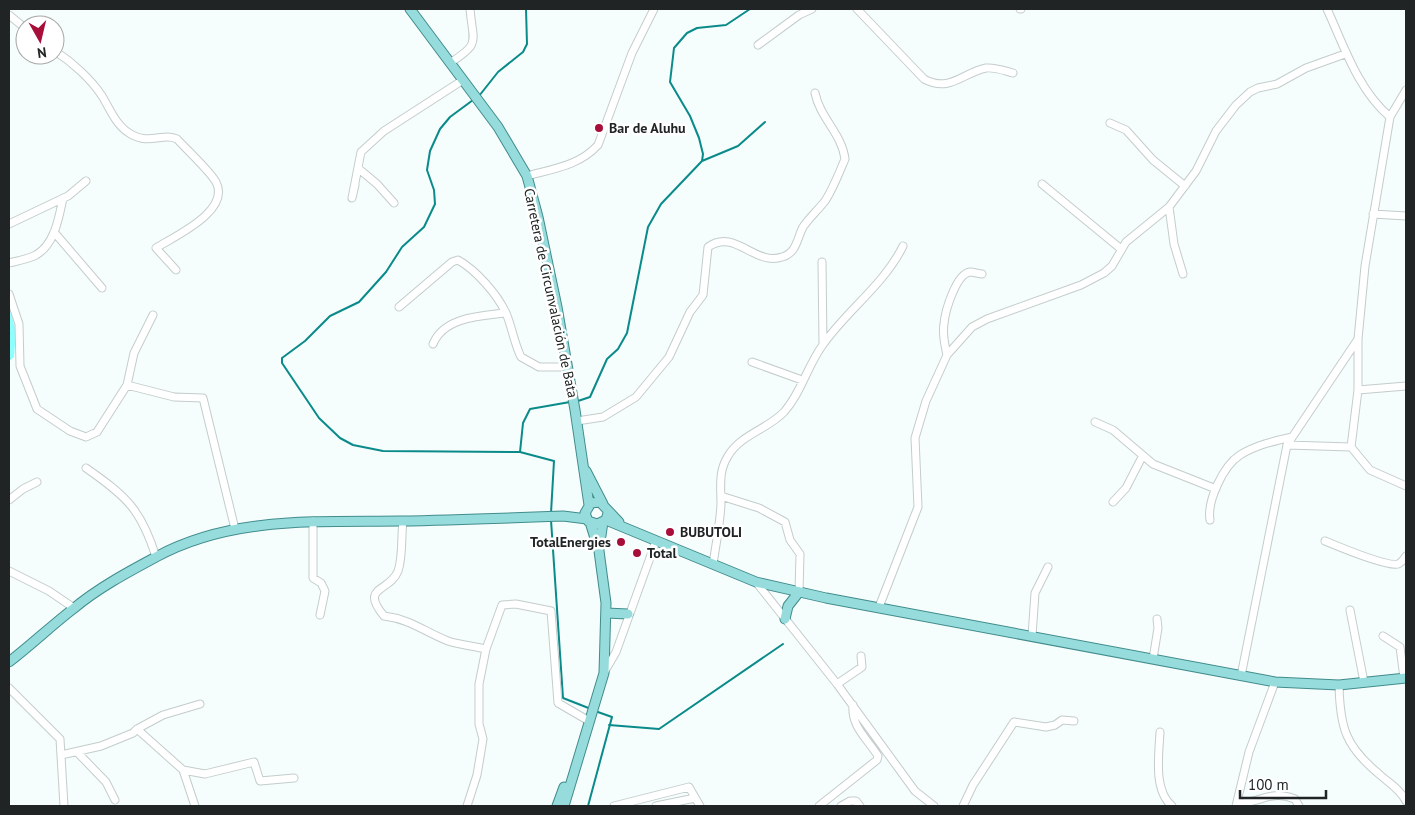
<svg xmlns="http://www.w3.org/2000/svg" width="1415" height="815" font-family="'PT Sans',sans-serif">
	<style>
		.forest { fill: url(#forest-firs) }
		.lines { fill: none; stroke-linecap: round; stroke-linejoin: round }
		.stream { stroke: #0b8a8a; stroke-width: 2 }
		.minor-casing { stroke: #c4cccc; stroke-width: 9 }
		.major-casing { stroke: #418c8c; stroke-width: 11 }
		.minor { stroke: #fff; stroke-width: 7 }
		.major { stroke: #97dcdc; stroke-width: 9 }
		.poi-dot { fill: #a70e39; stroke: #fff; stroke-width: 2 }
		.labels { text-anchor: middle; stroke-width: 5; stroke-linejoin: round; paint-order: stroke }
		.poi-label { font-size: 14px; font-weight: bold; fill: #212424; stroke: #fff; text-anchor: start }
		.street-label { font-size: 14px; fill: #212424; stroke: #fff }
	</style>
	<defs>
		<pattern id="forest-firs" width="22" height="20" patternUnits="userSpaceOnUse" patternTransform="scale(1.25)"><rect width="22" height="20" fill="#8ffffe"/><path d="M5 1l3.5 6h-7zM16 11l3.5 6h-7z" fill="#7bdada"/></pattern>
	</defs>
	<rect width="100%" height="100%" fill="#f5fdfd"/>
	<path class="forest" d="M9 307 16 331 14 357 9 361Z"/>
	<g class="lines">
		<path class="stream" d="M479 96 498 72 523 52 527 44 526 9
			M473 100 450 117 440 129 430 151 427 170 434 190 435 204 424 227 402 247 386 272 359 302 330 316 305 341 282 358V363L319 418 340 438 353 445 383 451 520 452
			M702 161 738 146 765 122
			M578 401 590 397 607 359 618 349 627 333 648 227 661 204 702 161 703 154 699 138 690 116 670 82 674 48 687 33 697 28 726 25 750 9
			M551 513 554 461 520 452 523 423 530 409 570 402
			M551 520 563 698 591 709
			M609 725 659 729 783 644
			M588 806 612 717 595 711"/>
		<g class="minor-casing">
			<path id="minor" d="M857 9 924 79C950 93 962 73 986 68 995 67 1005 71 1013 73
				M1020 9H1021
				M1327 9C1344 46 1358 90 1390 117
				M9 15 25 28
				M758 45 799 15 812 9
				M55 51C72 62 91 79 102 96 110 109 116 125 129 133 149 146 163 132 177 139 187 150 209 170 216 182 231 211 175 236 156 248L176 270
				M450 63C481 43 473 43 470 9
				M1110 123 1126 130 1153 160 1185 186
				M359 169 377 184 394 203
				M527 176C552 169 579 166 598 145L632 53 654 9
				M1042 184 1121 249
				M355 185 352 198 361 152 384 131 463 80
				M1373 214 1406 216
				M9 224 68 196 86 181
				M54 232 102 288
				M822 262 823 344
				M9 263C17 261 28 259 36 255 55 244 59 217 63 198
				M1183 274 1174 244 1169 207 1196 171 1216 131 1236 105 1250 92 1258 88 1277 84 1306 68 1345 54
				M9 294 19 324 20 366 37 409 70 431 86 437 97 432 127 385 134 353 153 315
				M399 307 452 262 458 260C476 270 497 294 506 313 512 327 514 343 521 357L539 367H568
				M433 344C444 317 480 316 506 313
				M947 355C945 346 942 334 944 324 945 311 956 274 970 272 974 272 979 274 982 274
				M752 362 802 380
				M127 385 174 397 203 398 235 529
				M1358 390 1406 386
				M577 421 603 417 636 397 669 357 690 312 703 295 708 247C735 228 754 266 782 257 797 253 797 238 803 227 809 218 818 210 825 201 833 189 839 173 845 159 842 134 820 118 815 93
				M1095 422 1113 430 1153 464 1216 489
				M1287 445 1351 447 1358 390V339
				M1351 447 1370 470 1406 486
				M86 468C126 496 141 509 156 557
				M721 496 759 508 785 522 790 540 800 554 799 592
				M9 500 23 489 37 482
				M1113 502 1126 488 1142 457
				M1210 520C1207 501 1223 466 1240 455 1256 445 1274 441 1292 437
				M313 521V578L321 583 325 591 320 615
				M403 521C401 536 403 557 398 571 390 592 359 586 384 616 410 619 425 632 448 641 460 645 474 646 486 649
				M1325 541C1337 546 1387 567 1398 564 1401 563 1404 559 1406 556
				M713 564C716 544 720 524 721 504 721 487 718 472 728 456 740 435 768 429 784 412 801 393 807 367 822 346 846 311 884 285 903 246
				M9 571 49 591 74 608
				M756 582 837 684 915 791 934 806
				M879 607 918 507 915 438 926 401 947 355 972 327 987 319 1081 285 1104 273 1112 266 1126 242 1169 207
				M1350 610 1364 682
				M1032 636 1035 593 1048 567
				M1383 636 1400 647 1404 678
				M1153 659 1158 628 1157 619
				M605 671 616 652 656 541
				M1241 676 1287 445 1358 339 1365 266 1390 117 1406 90
				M837 684 862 667 861 656
				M1339 685C1340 727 1345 746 1379 774 1389 783 1400 789 1406 801
				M9 688 60 739 64 806
				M137 729 163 715 200 704
				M1160 732C1159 754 1153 790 1172 806
				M77 752 106 782 115 800
				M61 755 101 746 133 733 137 729 183 770 195 806
				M183 770 205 774 254 762 260 781 294 778
				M1237 803C1260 804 1269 789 1295 799L1299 806
				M467 806 477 775 483 739 479 724V684L486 649 502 605 516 604 551 611 558 703 589 721
				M614 806 689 787 700 806
				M656 806 695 798
				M819 806 877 760 878 756C867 738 851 727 853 705
				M841 806 850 801H856L860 806
				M963 806 973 785 1014 722 1046 727 1055 725 1062 720 1074 721
				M1236 806 1249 752 1275 682"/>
		</g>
		<g class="major-casing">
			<path id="major" d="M410 9 498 127 527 176 538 217 557 307 575 410 589 505
				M586 471 603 504
				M608 513 606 520 597 524 588 521 585 513 591 503 600 502 619 522
				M606 520 756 582 826 598 1275 682 1339 685 1406 678
				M599 549 603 522
				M606 613 628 614
				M785 619 788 606 799 592
				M9 662C31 645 51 626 73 609 98 588 128 572 156 557 231 516 318 522 400 521 454 520 509 518 563 516L587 519
				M557 806 564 787
				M564 806 604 673 606 603 599 551 590 522"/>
		</g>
		<use href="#minor" class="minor"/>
		<use href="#major" class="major"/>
	</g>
	<g class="poi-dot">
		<circle cx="599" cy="128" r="5"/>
		<circle cx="670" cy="532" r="5"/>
		<circle cx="621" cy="542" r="5"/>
		<circle cx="637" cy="553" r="5"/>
	</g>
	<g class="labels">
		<g class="poi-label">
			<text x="609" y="133">Bar de Aluhu</text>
			<text x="680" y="537">BUBUTOLI</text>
			<text x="611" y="547" text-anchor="end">TotalEnergies</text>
			<text x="647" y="558">Total</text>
		</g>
		<g class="street-label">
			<text transform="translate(551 293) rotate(78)" y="5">Carretera de Circunvalación de Bata</text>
		</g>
	</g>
	<rect width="1415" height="815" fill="none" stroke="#212424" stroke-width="20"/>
	<g transform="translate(40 40) rotate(172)"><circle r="24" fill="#ffffff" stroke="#a6a7a7"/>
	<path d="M0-4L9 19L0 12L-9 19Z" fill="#a70e39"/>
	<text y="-8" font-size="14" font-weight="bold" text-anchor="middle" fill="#212424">N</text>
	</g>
	<path d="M1240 790v8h86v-8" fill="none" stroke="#212424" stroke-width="2.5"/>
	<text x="1248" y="790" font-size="15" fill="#212424" stroke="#ffffff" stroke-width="4" paint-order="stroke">100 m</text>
</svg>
